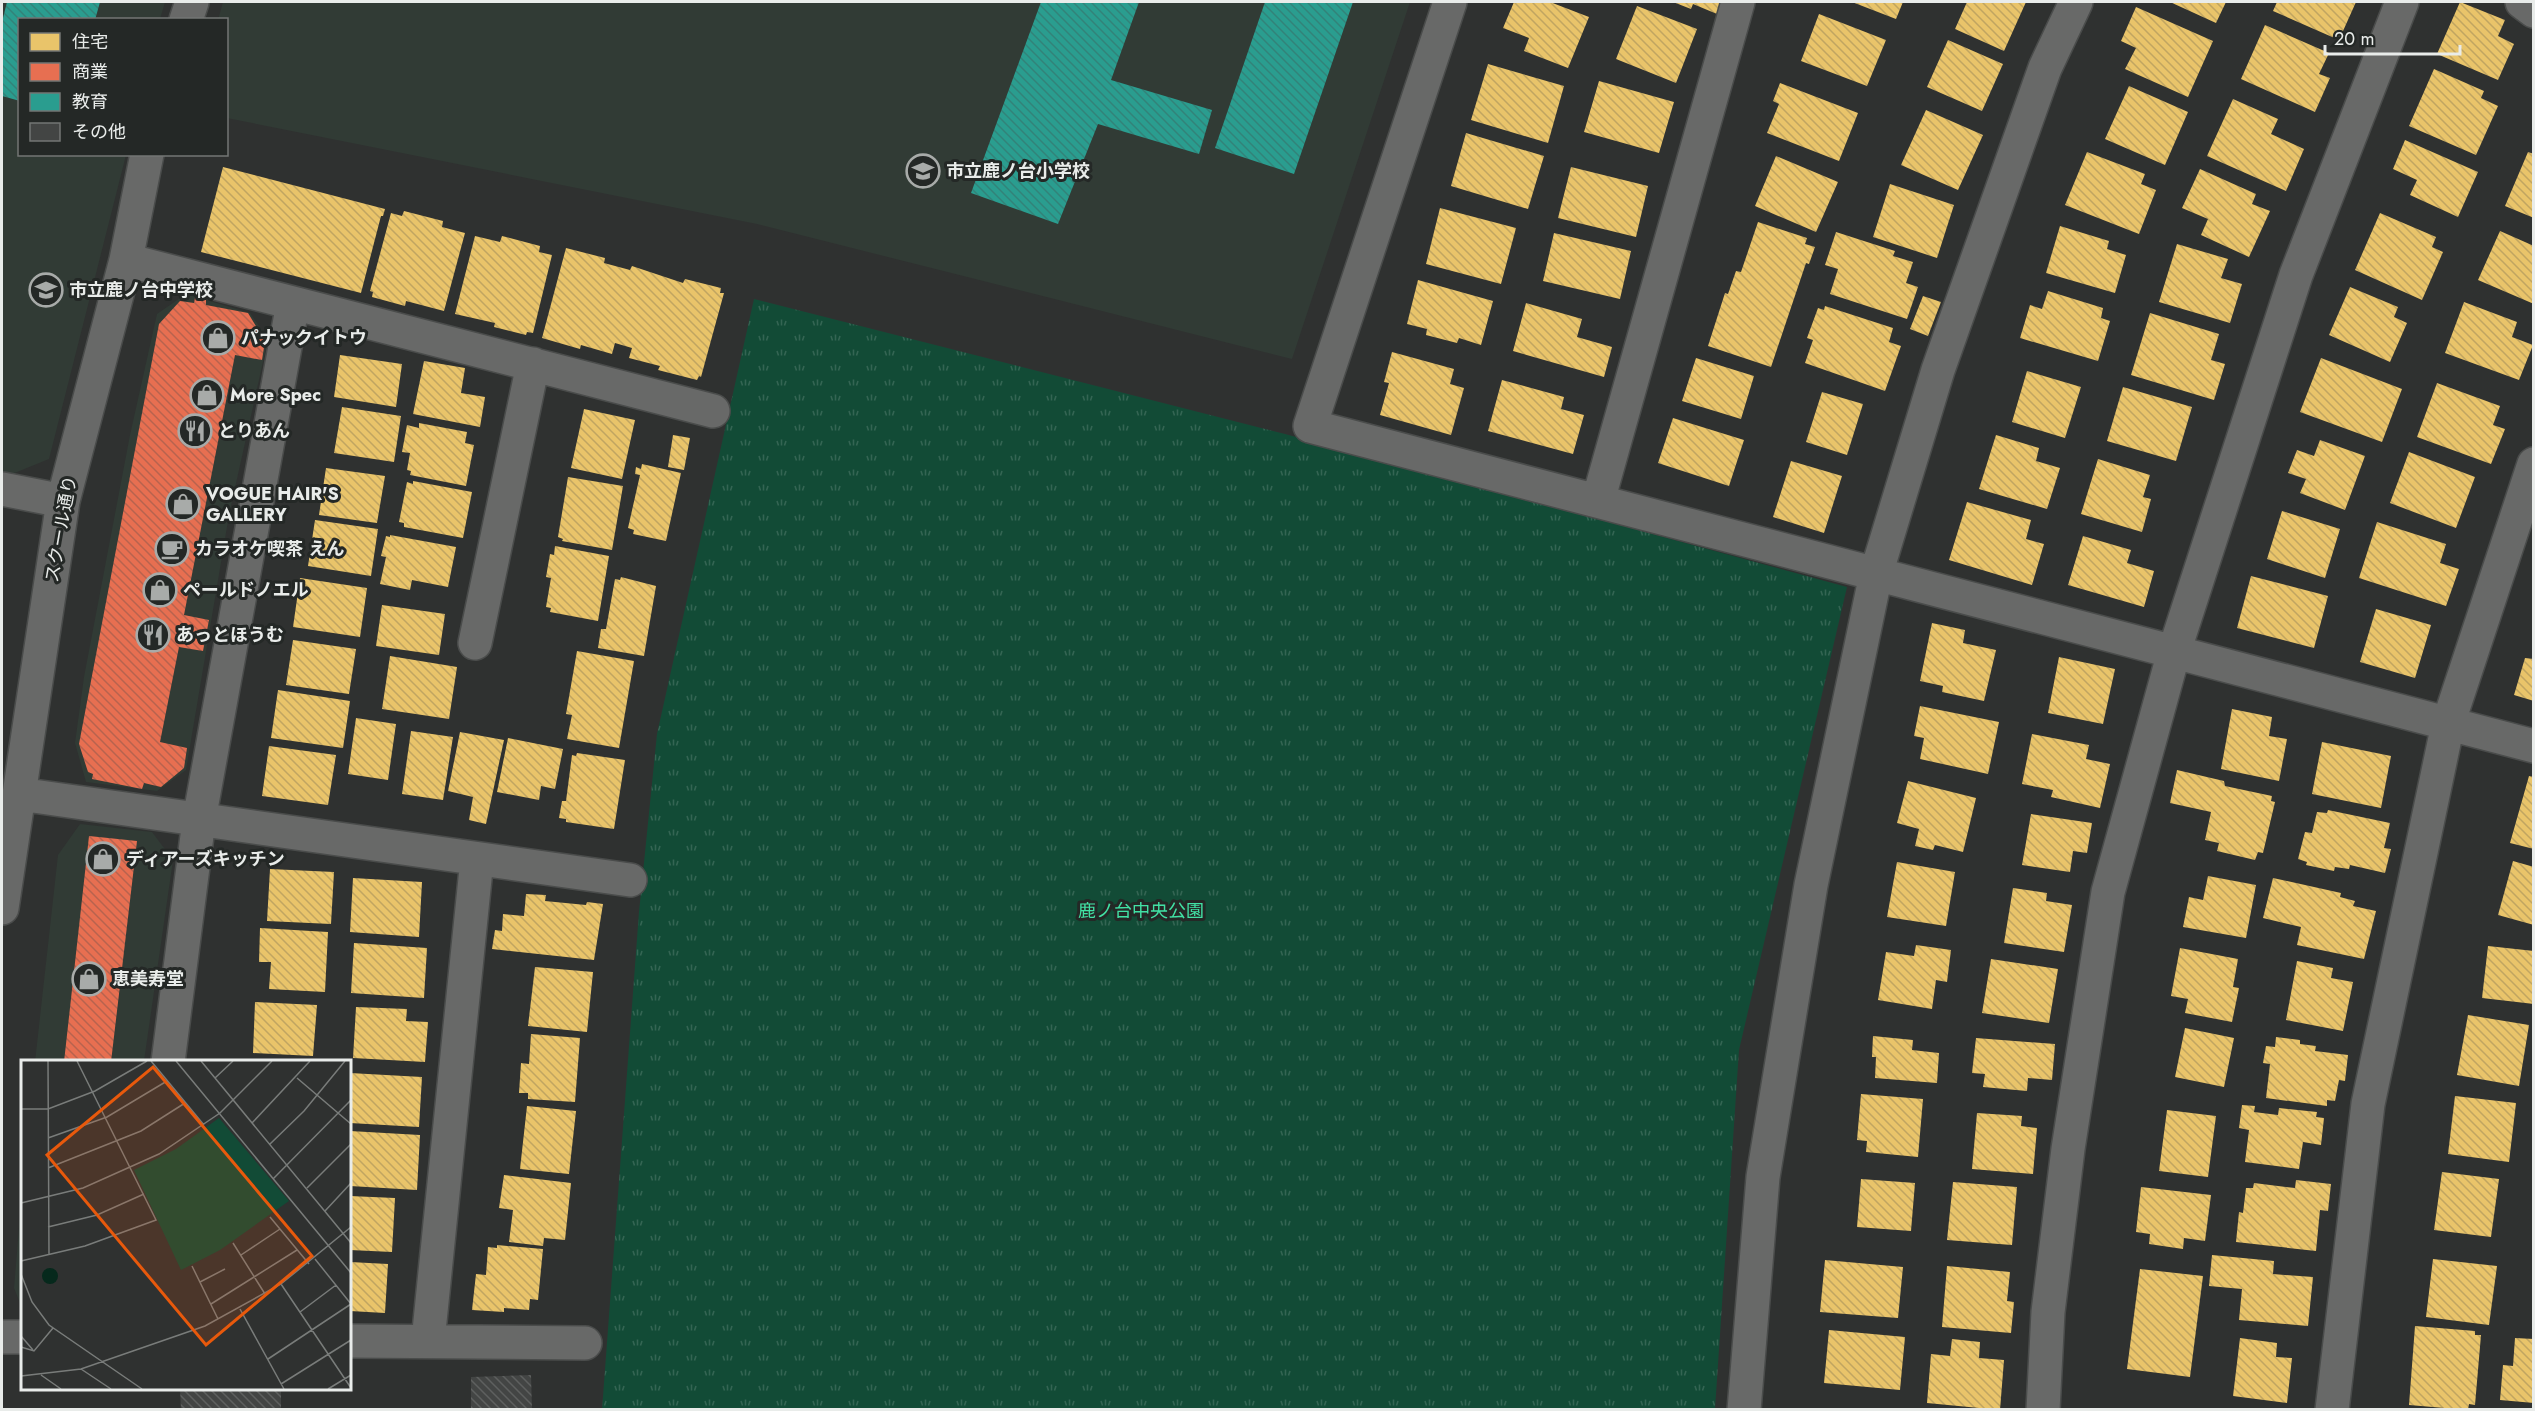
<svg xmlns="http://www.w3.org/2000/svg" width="2535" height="1411" font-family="Jost,'Noto Sans JP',sans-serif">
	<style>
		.built { fill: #313b35 }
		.park { fill: url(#park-tufts) }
		.homes { fill: url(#homes-back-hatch) }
		.shops { fill: url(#shops-back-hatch) }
		.schools { fill: url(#schools-back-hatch) }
		.building { fill: url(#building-back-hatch) }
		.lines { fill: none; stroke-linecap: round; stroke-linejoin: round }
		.minor-casing { stroke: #4a4c4b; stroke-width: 36 }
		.minor { stroke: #686968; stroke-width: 33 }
		.labels { text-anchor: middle; stroke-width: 6; stroke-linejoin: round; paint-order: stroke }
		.poi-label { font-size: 18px; font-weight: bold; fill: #e9ecea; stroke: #242826; text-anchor: start }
		.street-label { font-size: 18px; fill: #e9ecea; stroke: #242826 }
		.park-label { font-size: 18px; fill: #41e1a4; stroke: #242826 }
		.inset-road { fill: none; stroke: #797c7a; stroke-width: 1.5 }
		.view { fill: #e8590c; fill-opacity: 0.15; stroke: #e8590c; stroke-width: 3 }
		.inset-edge { fill: none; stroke: #e9ecea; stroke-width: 3 }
	</style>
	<defs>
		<pattern id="park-tufts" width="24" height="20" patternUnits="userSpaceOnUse" patternTransform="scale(1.5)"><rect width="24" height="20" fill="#124b36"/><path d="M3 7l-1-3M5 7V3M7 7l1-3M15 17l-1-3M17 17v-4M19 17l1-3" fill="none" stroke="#346553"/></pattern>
		<pattern id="homes-back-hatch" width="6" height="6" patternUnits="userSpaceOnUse" patternTransform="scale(1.5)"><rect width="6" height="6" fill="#e9c46a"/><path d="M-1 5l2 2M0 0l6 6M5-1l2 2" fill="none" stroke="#c0a561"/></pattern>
		<pattern id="shops-back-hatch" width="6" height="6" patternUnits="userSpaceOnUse" patternTransform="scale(1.5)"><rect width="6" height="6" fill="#e76f51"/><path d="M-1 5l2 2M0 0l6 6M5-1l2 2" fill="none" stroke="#b7634e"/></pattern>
		<pattern id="schools-back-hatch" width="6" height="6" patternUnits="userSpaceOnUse" patternTransform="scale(1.5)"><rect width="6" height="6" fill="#2a9d8f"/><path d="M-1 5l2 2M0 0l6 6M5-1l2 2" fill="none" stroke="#328379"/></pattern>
		<pattern id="building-back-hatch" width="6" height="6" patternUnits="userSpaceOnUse" patternTransform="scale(1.5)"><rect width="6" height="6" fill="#434544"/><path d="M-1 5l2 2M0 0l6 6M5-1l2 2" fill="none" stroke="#5e605f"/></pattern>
	</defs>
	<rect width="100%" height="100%" fill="#2f3130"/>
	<path class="built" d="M2 2H165L160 19 20 20V154L126 155 49 459 12 474 2 472Z
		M223 2H1410L1292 359 757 224 227 118 226 20H218Z
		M186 294 250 313 268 339 229 515 186 770 157 791 86 782 75 743 84 677 130 435 157 314Z
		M80 824 152 832 173 860 144 1061 35 1062 58 855Z
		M22 1193V1308L14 1288Z"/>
	<path class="park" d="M754 299 1285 434 1847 587 1739 1050 1715 1409 602 1410 639 912 657 734Z"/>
	<path class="homes" d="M1514 2H1550L1589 17 1568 68 1524 51 1529 38 1503 28Z
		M1673 2H1722L1717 14 1693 4 1691 9Z
		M1852 2H1903L1896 19Z
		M1967 2H2026L2004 51 1955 29Z
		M2170 2H2226L2216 23Z
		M2277 2H2356L2339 40 2273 11Z
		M2460 2 2505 20 2498 36 2514 44 2498 80 2437 54Z
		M1637 6 1697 29 1676 83 1616 59Z
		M2136 7 2213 41 2188 97 2125 69 2136 48 2121 41Z
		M1819 14 1886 40 1867 86 1801 61Z
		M2265 25 2329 53 2319 74 2330 78 2315 112 2241 79Z
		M1948 40 2003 64 1982 111 1927 87Z
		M1488 64 1564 86 1548 143 1471 120Z
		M2434 69 2484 91 2481 98 2498 106 2476 155 2409 126Z
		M1599 81 1674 102 1659 153 1584 132Z
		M1780 83 1858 113 1839 161 1767 133 1779 104 1773 101Z
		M2129 86 2188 112 2165 165 2105 139Z
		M2233 99 2278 119 2271 134 2304 149 2286 191 2207 156Z
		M1926 110 1983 135 1958 190 1901 165Z
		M1466 133 1544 156 1528 209 1451 186Z
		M2405 140 2478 172 2458 217 2410 195 2417 180 2393 169Z
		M2087 152 2145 174 2141 184 2156 190 2139 234 2065 205Z
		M2528 152 2534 154V218L2505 206Z
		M1776 156 1838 182 1816 232 1755 206Z
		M223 167 385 209 383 216H381L361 293 201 252Z
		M1571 167 1648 186 1636 237 1558 218Z
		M2200 169 2256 194 2252 204 2270 211 2249 257 2201 235 2208 219 2182 208Z
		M1890 184 1954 205 1937 258 1873 237Z
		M1440 208 1516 228 1501 284 1426 264Z
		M404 211 443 221 442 227 465 233 444 311 406 301 405 306 372 297 373 292 370 291 391 213 402 216Z
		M2380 213 2436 237 2432 247 2443 252 2422 300 2355 270Z
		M1758 222 1807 238 1805 244 1815 247 1809 264 1806 263 1771 367 1708 346 1725 293 1728 294 1736 271 1741 272Z
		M2060 226 2109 241 2107 249 2126 255 2115 293 2046 273Z
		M2500 231 2534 246V304L2478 280Z
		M1836 232 1895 251 1893 256 1913 262 1906 283 1918 287 1907 319 1830 294 1838 269 1825 265Z
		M1554 233 1631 251 1620 299 1543 281Z
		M475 236 500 242 502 236 540 246 539 252 552 255 533 333 527 332 526 335 494 327 495 323 455 314Z
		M2177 244 2228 259 2221 278 2242 284 2230 323 2159 302Z
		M566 248 605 258 604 263 630 270 632 266 683 283 685 279 721 288 720 293H724L701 377 699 376 697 380 658 370 660 366 629 358 632 348 615 343 612 354 581 345 580 349 542 338Z
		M1418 280 1493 301 1481 345 1459 338 1457 343 1426 335 1427 329 1407 324Z
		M2350 287 2398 307 2394 317 2407 323 2390 362 2329 335Z
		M2048 291 2103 308 2101 318 2110 321 2098 361 2020 338 2030 305 2042 309Z
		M1923 296 1941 302 1928 336 1910 329Z
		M2464 302 2517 322 2512 337 2533 345 2519 380 2445 353Z
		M1526 303 1582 319 1577 337 1612 347 1604 377 1513 351Z
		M1825 306 1893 328 1889 342 1901 346 1885 391 1805 363 1813 340 1807 338 1818 308 1824 310Z
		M2150 313 2219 334 2211 360 2225 364 2214 400 2131 375Z
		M1392 352 1454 369 1450 384 1464 388 1451 435 1380 415 1389 383 1384 382Z
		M340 355 402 364 396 407 334 397Z
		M1696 358 1754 376 1741 419 1682 401Z
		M2321 358 2402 389 2382 442 2300 412Z
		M424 361 465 368 461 393 485 397 480 427 413 414Z
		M2027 371 2081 387 2065 438 2012 422Z
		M1502 380 1564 397 1561 409 1584 415 1573 454 1488 431Z
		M2437 383 2500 406 2493 425 2505 429 2491 464 2417 437Z
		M2123 387 2192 407 2176 461 2107 441Z
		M1822 392 1863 404 1847 455 1806 442Z
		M342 407 401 416 394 462 334 453Z
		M584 409 635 420 622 479 571 468Z
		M1673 418 1744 440 1729 486 1658 463Z
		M419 423 467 432 465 443 474 445 466 486 410 475 411 471 407 470 410 453 402 452 407 425 419 428Z
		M673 435 690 438 684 470 668 467Z
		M1996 435 2039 448 2036 461 2060 468 2047 509 1979 489Z
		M2320 440 2365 456 2345 510 2300 493 2306 479 2288 473 2297 450 2314 456Z
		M2409 452 2475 477 2456 528 2390 503Z
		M2098 459 2150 475 2143 497 2151 499 2142 532 2081 514Z
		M1791 461 1842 476 1824 533 1773 517Z
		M642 464 681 473 666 541 633 534 634 530 628 528 640 475 635 474 636 467 641 469Z
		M326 468 385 476 377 523 319 515Z
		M568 477 623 486 612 550 562 541 563 539 558 537Z
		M413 481 472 492 463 538 404 527V523L399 522 407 482 413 484Z
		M1967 502 2031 520 2026 539 2044 544 2032 585 1949 560Z
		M2282 511 2340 529 2325 578 2267 559Z
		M315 520 378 529 371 576 308 566Z
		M2377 522 2446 544 2440 563 2459 569 2446 606 2359 578Z
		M390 535 456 547 448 587 412 580 410 590 380 584 386 557 381 556 386 536 390 537Z
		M2083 536 2131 550 2127 563 2154 571 2144 607 2068 585Z
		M555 546 609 556 598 621 550 612 551 608 546 607 551 578 546 577 550 554 554 555Z
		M2251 576 2328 596 2314 648 2237 628Z
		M621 577 656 586 644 656 598 648 601 629H606L615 579 620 580Z
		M300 578 367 588 360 637 293 627Z
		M382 605 445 614 439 655 376 646Z
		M2376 609 2431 625 2415 678 2360 662Z
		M1932 623 1965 630 1963 643 1996 650 1984 701 1942 692 1943 686 1920 681Z
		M293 640 356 649 349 694 286 685Z
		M577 651 634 661 619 748 567 739 572 715 566 714Z
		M390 656 457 667 449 719 382 709Z
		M2059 657 2115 669 2103 724 2048 713Z
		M2525 658 2534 659V701L2514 695Z
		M278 690 350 701 343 748 271 738Z
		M1920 706 1999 722 1988 774 1920 759 1924 738 1914 736Z
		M2232 709 2272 717 2269 736 2287 739 2279 781 2221 769Z
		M356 718 396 724 388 780 348 774Z
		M411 731 453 737 443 800 402 794Z
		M460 732 504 740 486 824 469 820 473 797 448 791Z
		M2032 734 2089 745 2086 759 2110 764 2100 808 2051 797 2053 790 2022 784Z
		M508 738 563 749 555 789 541 786 539 800 497 792Z
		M2322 742 2391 756 2381 808 2312 794Z
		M269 746 336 755 328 805 262 796Z
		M577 753 625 760 614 829 566 822V819L559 818 562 801H566L572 755 576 756Z
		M2177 770 2224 781 2225 786 2272 796 2271 801 2275 802 2263 853 2258 852 2255 860 2217 851 2219 843 2205 840 2211 812 2170 803Z
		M2529 776 2534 777V849L2510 843Z
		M1908 781 1976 798 1963 852 1935 845 1933 850 1915 846 1919 829 1897 823Z
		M2328 810 2390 823 2384 848 2391 849 2385 873 2350 865 2349 869 2335 867 2334 871 2306 865 2307 862 2298 859 2305 832 2312 833 2317 812 2327 813Z
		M2031 814 2092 823 2087 853 2073 851 2070 872 2022 865Z
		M2513 861 2534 867V925L2498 915Z
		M1897 862 1955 872 1946 926 1887 917Z
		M270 869 334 872 331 924 267 921Z
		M2208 876 2256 885 2246 938 2183 927 2189 897 2203 900Z
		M353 878 422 882 419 937 350 932Z
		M2273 878 2341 893 2340 897 2355 901 2353 906 2376 911 2364 959 2297 945 2301 927 2263 918Z
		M2013 888 2047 893 2046 901 2072 905 2064 952 2004 943Z
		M526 894 546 895 545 901 586 905 587 902 603 904 594 960 492 949 495 930 502 931 503 914 524 916Z
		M260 928 328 932 325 992 269 989 271 962H259Z
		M354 943 427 948 424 998 351 993Z
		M1916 945 1951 950 1947 982 1936 980 1932 1009 1878 1000 1886 952 1914 956Z
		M2488 946 2534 951V1004L2482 998Z
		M2180 948 2238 959 2233 987 2239 988 2232 1022 2185 1013 2188 999 2171 996Z
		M1991 959 2058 969 2049 1023 1982 1013Z
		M2297 961 2333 968 2331 978 2353 982 2343 1031 2286 1020Z
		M535 967 593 972 587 1032 528 1026Z
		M255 1002 317 1005 313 1056 253 1053Z
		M356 1007 407 1009 406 1021 428 1022 425 1062 353 1058Z
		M2468 1015 2529 1025 2519 1086 2457 1075Z
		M2185 1028 2234 1038 2224 1087 2175 1077Z
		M531 1034 580 1038 575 1102 528 1099V1093H519L521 1063 529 1064Z
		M1873 1036 1913 1040 1912 1050 1939 1053 1937 1083 1875 1078 1876 1057H1872Z
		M2276 1037 2300 1040V1044L2316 1046 2315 1051 2348 1055 2345 1081 2339 1080 2335 1101 2327 1100V1106L2266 1098 2270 1064 2263 1063 2266 1046 2275 1047Z
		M1976 1038 2055 1044 2052 1080 2028 1078 2027 1091 1983 1087 1985 1074 1972 1073Z
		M350 1073 422 1077 419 1127 350 1123Z
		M1861 1094 1923 1099 1918 1157 1866 1152 1867 1141 1857 1140Z
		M2455 1096 2516 1103 2509 1162 2448 1154Z
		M2242 1105 2255 1106 2254 1112 2278 1115 2279 1108 2317 1112 2316 1117 2324 1118 2321 1145 2303 1142 2299 1169 2245 1162 2249 1130 2239 1128Z
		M527 1106 576 1111 569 1174 520 1169Z
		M2167 1110 2216 1116 2208 1177 2159 1171Z
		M1977 1113 2022 1116 2021 1126 2037 1128 2033 1174 1972 1169Z
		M350 1131 420 1135 417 1190 350 1186Z
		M2442 1172 2499 1179 2491 1237 2434 1230Z
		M504 1175 571 1183 565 1240 544 1238 543 1246 509 1242 513 1210 499 1208Z
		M1861 1179 1915 1183 1911 1231 1857 1227Z
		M2296 1180 2331 1184 2328 1211 2320 1210 2316 1251 2236 1242 2239 1212 2243 1213 2246 1188H2253L2254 1183 2295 1188Z
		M1953 1182 2017 1187 2012 1245 1947 1240Z
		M2141 1187 2211 1195 2205 1241 2184 1238 2183 1249 2149 1244 2150 1234 2136 1232Z
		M350 1196 395 1198 392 1252 350 1250Z
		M497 1245 543 1249 538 1300 530 1299 529 1310 504 1308V1312L472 1310 476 1274 486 1275 488 1247 497 1248Z
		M2212 1255 2274 1261 2273 1274 2313 1277 2308 1326 2239 1320 2242 1289 2209 1286Z
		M2433 1259 2497 1266 2489 1325 2426 1317Z
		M1825 1260 1903 1267 1898 1318 1820 1312Z
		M350 1262 388 1264 385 1313 350 1311Z
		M1947 1266 2010 1272 2007 1301 2014 1302 2011 1333 1942 1327Z
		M2140 1269 2203 1276 2190 1377 2127 1369Z
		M2415 1326 2475 1331V1335H2481L2475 1405 2469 1404 2468 1410 2409 1405Z
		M1829 1330 1905 1337 1900 1390 1824 1383Z
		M2240 1338 2277 1343 2276 1357 2292 1358 2287 1403 2233 1396Z
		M2515 1338 2534 1339V1403L2500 1400 2503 1365 2513 1366Z
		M1952 1339 1980 1342 1979 1358 2004 1360 2000 1410 1927 1403 1931 1354 1950 1356Z"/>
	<path class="shops" d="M195 298 206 300V305L248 313 265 341 262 360 235 355 184 615 209 620 203 651 179 647 160 742 187 748 184 768 161 787 144 783 142 789 92 779 93 774 88 772 79 744 159 324 180 301 194 303Z
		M89 836 137 841 111 1062H64Z"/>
	<path class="schools" d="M7 2H100L95 20H20V101L2 96V22Z
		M1041 2H1139L1111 80 1212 110 1199 154 1098 124 1058 224 971 193Z
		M1265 2H1353L1294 174 1215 148Z"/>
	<path class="building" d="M531 1375 532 1410H471V1377Z
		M180 1388H281V1410H181Z"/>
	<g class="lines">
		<g class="minor-casing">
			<path id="minor" d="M1450 2 1310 426 2534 746
				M2522 2 2534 11
				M186 20 192 2
				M126 260 713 411
				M2 489 63 501
				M1598 501 1738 2
				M475 643 533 364
				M19 794 630 880
				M2 908 63 501 126 260 147 154
				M168 1062 199 820 293 303
				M2 1337H22
				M350 1341 585 1343
				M428 1341 477 859
				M1744 1410 1763 1177 1811 885 1876 574 1938 370 2045 68 2076 2
				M2043 1410 2048 1312 2068 1149 2108 892 2174 652 2296 275 2402 2
				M2332 1410 2368 1104 2448 724 2534 464"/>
		</g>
		<use href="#minor" class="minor"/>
	</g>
	<defs>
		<g id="school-ring" transform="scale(1.725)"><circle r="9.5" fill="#242826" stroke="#a8aba9" stroke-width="1.5"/><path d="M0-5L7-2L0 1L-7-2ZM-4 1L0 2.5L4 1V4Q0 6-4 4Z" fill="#a8aba9"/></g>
		<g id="shop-ring" transform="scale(1.725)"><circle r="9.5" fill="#242826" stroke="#a8aba9" stroke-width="1.5"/><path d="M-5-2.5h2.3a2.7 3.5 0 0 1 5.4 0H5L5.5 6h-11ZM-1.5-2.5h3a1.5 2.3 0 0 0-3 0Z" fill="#a8aba9"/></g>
		<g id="restaurant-ring" transform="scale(1.725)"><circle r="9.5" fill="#242826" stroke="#a8aba9" stroke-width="1.5"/><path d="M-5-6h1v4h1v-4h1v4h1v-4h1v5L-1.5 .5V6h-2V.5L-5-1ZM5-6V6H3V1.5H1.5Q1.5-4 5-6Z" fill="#a8aba9"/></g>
		<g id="cafe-ring" transform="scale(1.725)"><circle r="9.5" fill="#242826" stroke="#a8aba9" stroke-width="1.5"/><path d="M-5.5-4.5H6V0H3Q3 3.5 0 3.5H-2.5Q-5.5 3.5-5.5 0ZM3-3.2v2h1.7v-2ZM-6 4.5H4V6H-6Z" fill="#a8aba9"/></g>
	</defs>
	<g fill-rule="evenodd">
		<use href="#school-ring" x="923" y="171"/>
		<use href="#school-ring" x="46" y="290"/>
		<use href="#shop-ring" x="218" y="338"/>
		<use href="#shop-ring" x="207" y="395"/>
		<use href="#restaurant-ring" x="195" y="431"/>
		<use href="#shop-ring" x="183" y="504"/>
		<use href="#cafe-ring" x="172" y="549"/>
		<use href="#shop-ring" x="160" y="590"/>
		<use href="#restaurant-ring" x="153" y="635"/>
		<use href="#shop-ring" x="103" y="859"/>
		<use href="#shop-ring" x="89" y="979"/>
	</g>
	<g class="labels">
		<g class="poi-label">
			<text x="946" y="177">市立鹿ノ台小学校</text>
			<text x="69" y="296">市立鹿ノ台中学校</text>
			<text x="241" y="344">パナックイトウ</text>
			<text x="230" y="401">More Spec</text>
			<text x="218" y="437">とりあん</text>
			<text x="206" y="500">VOGUE HAIR'S<tspan x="206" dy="21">GALLERY</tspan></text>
			<text x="195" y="555">カラオケ喫茶 えん</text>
			<text x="183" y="596">ペールドノエル</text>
			<text x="176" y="641">あっとほうむ</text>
			<text x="126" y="865">ディアーズキッチン</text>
			<text x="112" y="985">恵美寿堂</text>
		</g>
		<g class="street-label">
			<text transform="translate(61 529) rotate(-80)" y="6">スクール通り</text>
		</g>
		<g class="park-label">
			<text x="1141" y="917">鹿ノ台中央公園</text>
		</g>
	</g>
	<g transform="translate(21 1060)">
		<rect width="330" height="330" fill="#2f3130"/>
		<path d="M198 58 268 141 199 190 160 210 113 110 155 89Z" fill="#124b36"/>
		<path d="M21 216a8 8 0 1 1 16 0a8 8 0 1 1-16 0Z" fill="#06291c"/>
		<path class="inset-road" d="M27 1 28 195M130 1 183 65M155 1 330 213M180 1 330 183M194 18 212 1M276 18 330 64M0 49H27L74 31 126 1M231 63 289 1M27 78 86 57 146 21M249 84 283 51 324 1M27 108 120 71 164 43M252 119 330 40M286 128 330 84M0 143 62 128 138 94 199 53 251 1M304 151 330 123M249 157 288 204M27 167 76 155 123 134M212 183 244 234M220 195 259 169M294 199 330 244M0 201 64 186 135 160 56 1M171 206 197 259M0 214 11 242 28 265 121 329M179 222 204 209M260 224 330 328M190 244 276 190M219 249 263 329M279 252 315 225M0 276 12 290M0 287 13 291 32 268M247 299 330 244M60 309 90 329M20 315 40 329M0 316 60 309 184 266 260 224 330 167M260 324 330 280M307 329 330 315"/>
		<path class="view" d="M132 7 291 196 185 285 26 95Z"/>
		<rect width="330" height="330" class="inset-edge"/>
	</g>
	<rect width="2535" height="1411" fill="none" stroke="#e9ecea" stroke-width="6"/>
	<rect x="18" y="18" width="210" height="138" fill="#242826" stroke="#737674" stroke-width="1.5"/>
	<rect x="30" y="33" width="30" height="18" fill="#e9c46a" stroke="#737674" stroke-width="1.5"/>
	<text x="72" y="48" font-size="18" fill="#e9ecea">住宅</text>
	<rect x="30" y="63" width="30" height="18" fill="#e76f51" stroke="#737674" stroke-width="1.5"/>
	<text x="72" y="78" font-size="18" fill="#e9ecea">商業</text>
	<rect x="30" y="93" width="30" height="18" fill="#2a9d8f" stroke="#737674" stroke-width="1.5"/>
	<text x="72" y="108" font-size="18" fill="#e9ecea">教育</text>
	<rect x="30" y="123" width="30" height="18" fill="#434544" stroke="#737674" stroke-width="1.5"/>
	<text x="72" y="138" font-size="18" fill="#e9ecea">その他</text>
	<path d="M2325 45v9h135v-9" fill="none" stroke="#e9ecea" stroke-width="3"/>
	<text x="2334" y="45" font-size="18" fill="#e9ecea" stroke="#242826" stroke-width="4.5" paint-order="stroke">20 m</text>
</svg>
